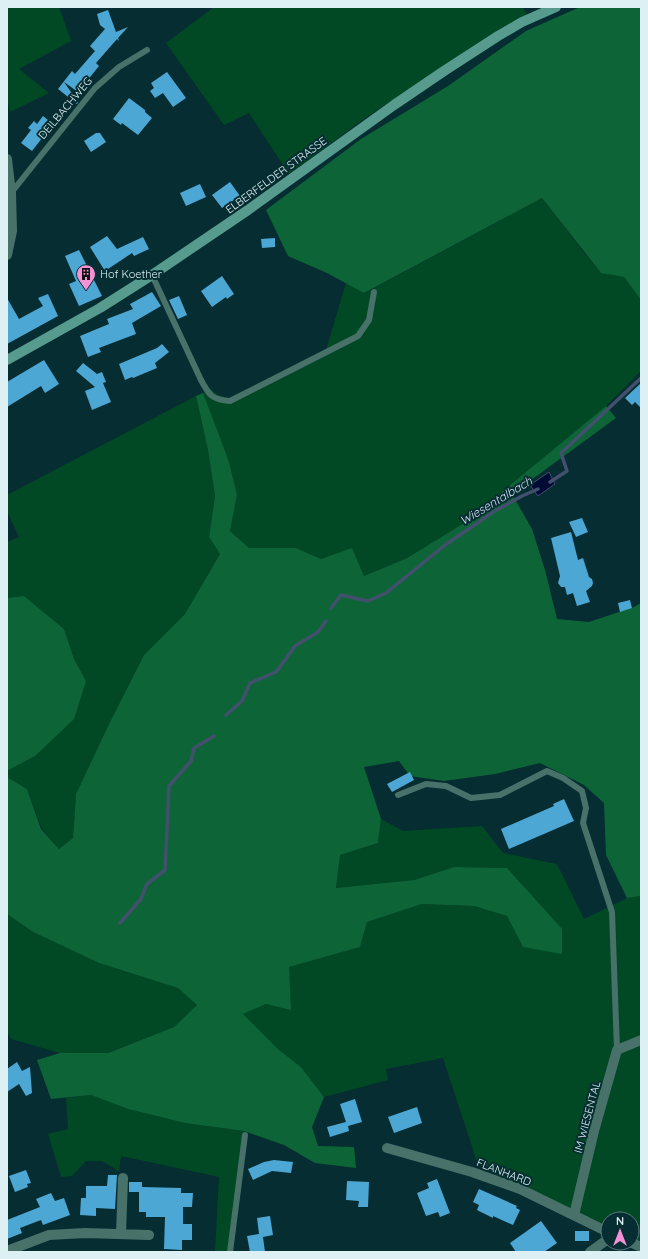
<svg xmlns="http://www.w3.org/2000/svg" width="648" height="1259" font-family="Quicksand,sans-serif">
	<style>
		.green { fill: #004924 }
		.forest { fill: #0d6537 }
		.water { fill: #000b35; stroke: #42506e }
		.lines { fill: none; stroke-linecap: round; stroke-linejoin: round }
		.stream { stroke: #42506e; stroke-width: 3.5 }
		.building { fill: #4da7d4 }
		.lane { stroke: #487169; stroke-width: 6 }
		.street { stroke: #487169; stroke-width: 10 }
		.secondary { stroke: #569b8e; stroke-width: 10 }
		.labels { text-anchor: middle; stroke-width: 4; stroke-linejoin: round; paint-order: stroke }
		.street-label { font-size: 11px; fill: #ddf1f4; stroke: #062d31 }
		.poi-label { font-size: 11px; fill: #ddf1f4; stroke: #062d31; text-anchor: start }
		.water-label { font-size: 12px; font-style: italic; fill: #d3def0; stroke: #062d31 }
	</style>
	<rect width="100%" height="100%" fill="#062d31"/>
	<path class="green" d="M7 7H59L71 41 19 69 49 93 10 112 7 98Z
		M214 7H523L527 14 501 28 364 119 289 174 249 113 224 125 166 43Z
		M542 198 585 254 601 273 624 277 641 300V371L606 406 464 523 407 558 364 576 352 549 321 559 296 548H249L230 531 237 495 203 393 211 389 218 395 229 398 326 350 346 283 365 293Z
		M196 396 208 450 215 496 209 537 220 554 185 614 144 655 109 724 76 794 73 838 59 849 42 829 27 789 7 777V771L35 756 86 681 74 659 64 629 24 596 7 598V542L19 537 7 511V495Z
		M381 819 403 831 482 826 503 853 557 864 584 919 627 898 641 896V1242L632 1238V1219H608V1226L478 1165 443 1058 386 1069 388 1080 324 1097 301 1067 278 1049 242 1014 266 1004 291 1009 288 967 360 947 367 922 422 904 474 906 507 916 523 947 527 890 507 868 454 867 414 880 336 888 340 855 378 843Z
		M7 914 33 932 99 963 178 988 197 1005 174 1027 107 1053H60L11 1039 7 1031Z
		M91 1095 128 1109 185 1123 244 1131 228 1252H215L219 1177 121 1156 119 1171 102 1161H86L72 1176 61 1177 48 1134 68 1129 66 1098Z"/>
	<path class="forest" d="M580 7H641V300L624 277 601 273 542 198 364 293 327 273 288 256 266 210 361 139 448 86 526 31Z
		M203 393 228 459 237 495 230 531 249 548H296L321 559 352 548 364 576 407 558 464 523 606 406 616 418 512 494 532 529 545 570 557 619 589 622 634 607 641 603V896L627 898 606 855 604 803 584 785 540 763 495 774 444 781 410 776 399 761 364 767 381 819 378 843 340 855 336 888 414 880 454 867 507 868 562 929V954L523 947 507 916 474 906 422 904 367 922 360 947 289 967 291 1010 266 1004 243 1014 278 1049 301 1067 324 1097 312 1127 318 1146 354 1147 356 1168 315 1163 284 1145 244 1131 185 1123 128 1109 91 1095 51 1099 37 1060 60 1053H108L174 1027 197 1005 178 988 99 963 33 932 7 914V777L27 789 41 829 59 849 73 838 76 794 109 724 144 655 185 614 220 554 209 537 215 496 208 450 196 396Z
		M24 596 64 629 74 659 86 681 74 719 35 756 7 771V598Z"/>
	<path class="water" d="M549 472 555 484 538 496 530 485Z"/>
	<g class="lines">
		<path class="stream" d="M550 482 567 471 561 453 641 378
			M331 608 341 595 368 601 386 593 445 545 495 511 522 496 538 489
			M226 715 242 701 250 683 276 672 295 646 318 632 326 621
			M120 923 141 899 147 884 165 870 169 786 191 761 194 748 214 736"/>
	</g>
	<path class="building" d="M108 10 116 32 128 27 118 38 119 41 117 39 96 63 99 66 78 92 64 82 78 102 77 104 58 89 72 71 75 74 95 51 90 46 105 29 100 25 97 14Z
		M167 72 186 98 173 107 163 93 155 98 150 91 154 88 151 83Z
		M129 98 145 110V112L152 118 138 135 122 123 121 125 113 119Z
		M43 116 53 124 32 151 21 143 31 130 28 128 34 121 37 124Z
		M96 133H100L106 142 91 152 84 141Z
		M230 182 240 196 222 208 212 195Z
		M200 184 206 197 186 206 180 193Z
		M107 236 117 249 143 237 149 249 134 256 132 253 105 271 90 247Z
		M275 238V247L262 248 261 239Z
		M79 250 102 296 79 306 69 284 76 281 65 256Z
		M222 276 234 294 227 299 226 297 212 307 201 291Z
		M152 292 161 306 132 323 136 334 99 348 101 352 88 357 80 336 109 324 107 319 133 309 130 304Z
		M48 294 58 316 7 344V298L19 319 43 306 38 298Z
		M179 296 187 315 178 319 169 300Z
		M162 344 169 352 155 363 157 368 133 378 132 377 125 380 119 364 157 348Z
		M44 360 59 384 45 393 41 386 7 407V382Z
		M83 363 97 374 102 372 106 382 103 383 111 402 92 410 85 391 95 387 76 371Z
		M641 383V408L635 402 632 405 625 398Z
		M582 518 588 532 576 537 569 522Z
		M571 532 578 560 583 558 589 577 592 579 593 583 592 586 586 591 590 602 577 606 573 593 567 595 565 587H561L558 583 560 576 551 538Z
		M630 600 632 608 620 612 618 603Z
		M410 772 414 780 392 792 387 784Z
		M564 799 574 821 509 849 501 829 554 806 553 804Z
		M17 1062 22 1071 30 1067 32 1093 26 1096 19 1084 7 1092V1069Z
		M355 1099 362 1122 348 1126 349 1131 330 1137 327 1127 346 1122 340 1104Z
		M417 1107 422 1123 394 1133 388 1117Z
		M274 1160 293 1162 291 1173 272 1171 253 1180 248 1169 264 1162Z
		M26 1170 31 1183 27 1184 28 1187 15 1192 9 1176Z
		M108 1175H117L115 1209 96 1208V1216L80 1215 81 1198H86V1186H107Z
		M437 1179 450 1213 440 1217 438 1212 426 1216 417 1193 429 1188 427 1183Z
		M347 1181 369 1182 368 1207H358L359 1201 346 1200Z
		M129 1182H142V1187L181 1188V1193H193L192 1207H183V1224H192V1240H182V1250L164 1249 165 1217H146V1212H139V1192H129Z
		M479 1189 517 1206 516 1208 520 1210 513 1225 493 1216V1218L477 1210 479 1205 473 1202Z
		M51 1193 55 1201 64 1198 70 1215 43 1225 41 1220 20 1228 22 1233 7 1239V1220L40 1207 36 1199Z
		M270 1216 273 1235 263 1237 265 1252H250L247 1236 259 1234 257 1218Z
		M541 1221 557 1243 544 1252H516L510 1243Z
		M575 1231H589V1241H575Z"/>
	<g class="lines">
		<path class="lane" d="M11 193 95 88 119 67 147 50
			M152 275 201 380C209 395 212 400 230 401L358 336 369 320 374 292
			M398 795 426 784 446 786 471 798 500 795 547 771 563 778 582 791 586 808 583 823 612 912 617 1050
			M230 1252 245 1135"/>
		<path class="street" d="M7 159 11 193 12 231 7 255
			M387 1148 472 1172 520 1189 608 1232
			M574 1215 594 1131 617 1050 641 1040
			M121 1234 123 1178
			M632 1243 641 1247
			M7 1251 49 1235 85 1233 149 1235
			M590 1252 608 1239"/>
		<path class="secondary" d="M7 360 100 308 152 275 248 210 394 105 444 71 498 36 522 22 556 7"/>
	</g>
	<defs>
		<g id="building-pin" transform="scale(1)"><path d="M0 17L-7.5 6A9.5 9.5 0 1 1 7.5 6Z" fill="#f391d5" stroke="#062d31"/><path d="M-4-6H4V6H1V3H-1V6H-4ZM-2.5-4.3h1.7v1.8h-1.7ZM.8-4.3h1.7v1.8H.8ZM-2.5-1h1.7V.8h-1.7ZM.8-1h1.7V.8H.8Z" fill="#111"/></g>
	</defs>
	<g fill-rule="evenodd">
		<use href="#building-pin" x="86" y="274"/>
	</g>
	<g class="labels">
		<g class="street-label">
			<text transform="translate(65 108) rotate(-50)" y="4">DEILBACHWEG</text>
			<text transform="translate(276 175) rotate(-36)" y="4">ELBERFELDER STRASSE</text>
			<text transform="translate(587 1117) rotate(-75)" y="4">IM WIESENTAL</text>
			<text transform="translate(504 1172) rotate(21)" y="4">FLANHARD</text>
		</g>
		<g class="poi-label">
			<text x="100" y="278">Hof Koether</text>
		</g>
		<g class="water-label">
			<text transform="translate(496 501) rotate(-31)" y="4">Wiesentalbach</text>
		</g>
	</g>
	<rect width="648" height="1259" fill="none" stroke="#ddf1f4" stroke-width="16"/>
	<g transform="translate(620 1231)"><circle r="19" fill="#062d31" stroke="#5c7b7f"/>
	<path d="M0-3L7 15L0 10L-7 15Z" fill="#f391d5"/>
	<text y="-6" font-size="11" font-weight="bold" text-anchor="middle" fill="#ddf1f4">N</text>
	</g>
</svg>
